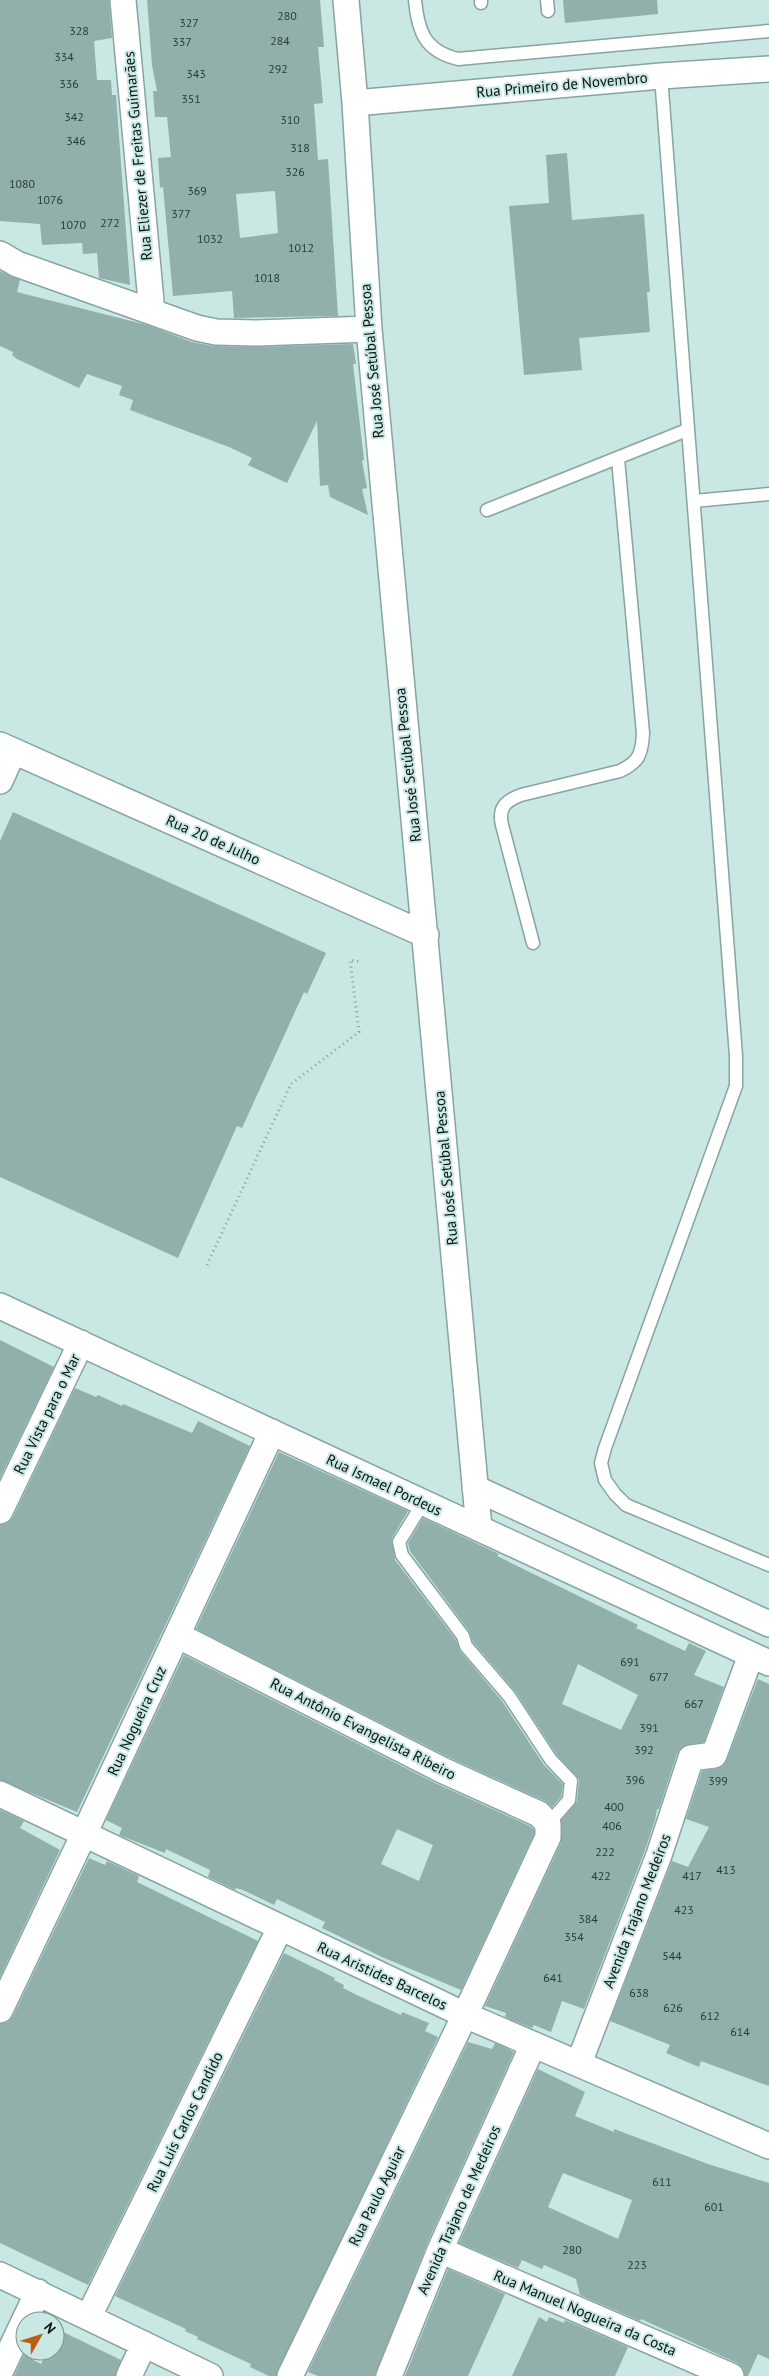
<svg xmlns="http://www.w3.org/2000/svg" width="769" height="2376" font-family="'PT Sans',sans-serif">
	<style>
		.building { fill: #91afab; fill-rule: evenodd }
		.lines { fill: none; stroke-linecap: round; stroke-linejoin: round }
		.lane-casing { stroke: #87a4a1; stroke-width: 15 }
		.street-casing { stroke: #87a4a1; stroke-width: 28 }
		.path { stroke: #869e9b; stroke-width: 3; stroke-dasharray: 1 4; stroke-linecap: butt }
		.lane { stroke: #fff; stroke-width: 12 }
		.street { stroke: #fff; stroke-width: 25 }
		.labels { text-anchor: middle; stroke-width: 4; stroke-linejoin: round; paint-order: stroke }
		.number-label { font-size: 12px; fill: #2b3b39 }
		.street-label { font-size: 15px; fill: #091413; stroke: #c9e8e4 }
	</style>
	<rect width="100%" height="100%" fill="#c9e8e4"/>
	<path class="building" d="M0 0H109L112 38 94 41 97 80H111L112 95H116L130 285 99 278 97 253 83 254 82 243 42 245 40 224 0 221Z
		M147 0H320L324 47H318L323 103 314 104 318 160 328 159 338 316 234 318 232 291 173 296 163 187 160 188 158 158 171 157 167 117H155L153 91H157L152 65ZM275 191 278 233 240 238 236 194Z
		M563 0H657L658 14 565 23Z
		M567 153 572 220 644 214 650 292H647L650 332 579 338 582 370 524 375 509 206 549 203 546 155Z
		M0 271 20 280 17 292 147 325 192 342 213 346 257 347 353 344 356 364H353L364 460 362 461 367 488 362 489 368 515 330 497 328 485 320 486 317 421 287 483 248 465 252 458 229 447 130 410 133 400 119 395 122 386 87 374 79 388 17 359 12 355 13 352 0 346Z
		M13 812 326 953 307 994 304 992 242 1128 237 1126 178 1258 0 1177V841Z
		M0 1340 54 1367 0 1478Z
		M75 1388 96 1397 98 1395 122 1406 123 1404 192 1433 198 1421 250 1446 77 1812 0 1780V1525L8 1523 13 1517Z
		M279 1452 408 1511 392 1538 395 1560 456 1640 460 1651 502 1701 544 1765 563 1784 561 1797 552 1807 545 1801 448 1757 196 1629Z
		M423 1518 499 1554 497 1556 638 1625 636 1628 685 1651 689 1643 706 1651 694 1675 724 1687 704 1742 682 1747 677 1754 659 1809H657L655 1820 645 1850 584 2009 562 2001 551 2032 534 2025 532 2028 505 2017 506 2013 485 2006 561 1843V1821L577 1801 579 1779 557 1755 515 1691 473 1642 469 1631 410 1551 408 1543ZM578 1664 638 1695 621 1730 562 1704Z
		M184 1655 435 1783 530 1826 534 1830V1834L461 1990 382 1957 322 1928 325 1922 277 1899 274 1905 243 1890 236 1888 235 1890 208 1877 210 1870 166 1849 165 1853 119 1835 122 1828 106 1820ZM397 1829 433 1845 419 1881 381 1864Z
		M758 1679 769 1684V2086L701 2061 699 2067 666 2053 670 2045 610 2021 672 1861 688 1867 709 1827 686 1819 702 1771 716 1769 723 1766 727 1760Z
		M0 1810 24 1821 20 1828 60 1850 0 1977Z
		M89 1858 105 1865 107 1861 139 1876 137 1882 258 1941 88 2285 0 2243V2024L8 2022 13 2016Z
		M284 1953 335 1978 334 1980 344 1985 343 1988 359 1996 401 2015 402 2012 429 2023 425 2031 438 2037 276 2376H269L250 2367 251 2364 197 2339 198 2337 185 2331 186 2329 115 2296Z
		M468 2042 492 2049 495 2043 514 2052 427 2244 375 2376H318L308 2372Z
		M538 2069 585 2092 575 2116 614 2132V2129L708 2164 769 2183V2359L758 2354 748 2376H745L743 2368 737 2363 641 2319 640 2321 580 2295 576 2279 544 2265 542 2269 522 2260 518 2268 516 2267 459 2243ZM563 2173 632 2200 618 2239 548 2207Z
		M448 2269 505 2294 468 2376H405Z
		M539 2317 547 2322 549 2317 564 2323 565 2320 628 2347 615 2376H512Z
		M59 2330 121 2360 115 2376H14L24 2355 41 2364 48 2351H55V2337Z"/>
	<g class="lines">
		<g class="lane-casing">
			<path id="lane" d="M415 0C418 32 425 51 458 59L769 31
				M481 0V3
				M547 0 548 11
				M661 76 736 1056V1086L605 1448 601 1463 605 1480 615 1494 626 1505 769 1565
				M694 501 769 494
				M487 510 687 430
				M533 943 502 825C498 808 505 801 521 795L620 771C639 762 642 754 643 733L618 459
				M423 1503 399 1542 402 1555 463 1636 466 1646 509 1696 551 1760 571 1781 569 1800 548 1824"/>
		</g>
		<g class="street-casing">
			<path id="street" d="M123 0 152 312
				M346 0 355 103 369 329 479 1528
				M355 103 661 76 769 69
				M0 254 17 264 197 328 216 332 257 333 369 329
				M0 745 426 935
				M0 781 13 752
				M0 1306 769 1663
				M475 1488 769 1624
				M0 1511 81 1343
				M177 1635 442 1770 539 1814 548 1824V1837L465 2015 290 2376
				M0 1794 465 2015 769 2146
				M0 2010 84 1834 272 1432
				M579 2063 659 1855 691 1758 714 1755 751 1655
				M440 2250 731 2376
				M0 2275 210 2376
				M89 2316 280 1928
				M0 2372 38 2292
				M129 2376 144 2344
				M389 2376 440 2250 533 2045"/>
		</g>
		<path class="path" d="M207 1265 291 1084 359 1032 350 960 362 962"/>
		<use href="#lane" class="lane"/>
		<use href="#street" class="street"/>
	</g>
	<g class="labels">
		<g class="number-label">
			<text x="287" y="20">280</text>
			<text x="189" y="27">327</text>
			<text x="79" y="35">328</text>
			<text x="280" y="45">284</text>
			<text x="182" y="46">337</text>
			<text x="64" y="61">334</text>
			<text x="278" y="73">292</text>
			<text x="196" y="78">343</text>
			<text x="69" y="88">336</text>
			<text x="191" y="103">351</text>
			<text x="74" y="121">342</text>
			<text x="290" y="124">310</text>
			<text x="76" y="145">346</text>
			<text x="300" y="152">318</text>
			<text x="295" y="176">326</text>
			<text x="22" y="188">1080</text>
			<text x="197" y="195">369</text>
			<text x="50" y="204">1076</text>
			<text x="181" y="218">377</text>
			<text x="110" y="227">272</text>
			<text x="73" y="229">1070</text>
			<text x="210" y="243">1032</text>
			<text x="301" y="252">1012</text>
			<text x="267" y="282">1018</text>
			<text x="630" y="1666">691</text>
			<text x="659" y="1681">677</text>
			<text x="694" y="1708">667</text>
			<text x="649" y="1732">391</text>
			<text x="644" y="1754">392</text>
			<text x="635" y="1784">396</text>
			<text x="718" y="1785">399</text>
			<text x="614" y="1811">400</text>
			<text x="612" y="1830">406</text>
			<text x="605" y="1856">222</text>
			<text x="726" y="1874">413</text>
			<text x="601" y="1880">422</text>
			<text x="692" y="1880">417</text>
			<text x="684" y="1914">423</text>
			<text x="588" y="1923">384</text>
			<text x="574" y="1941">354</text>
			<text x="672" y="1960">544</text>
			<text x="553" y="1982">641</text>
			<text x="639" y="1997">638</text>
			<text x="673" y="2012">626</text>
			<text x="710" y="2020">612</text>
			<text x="740" y="2036">614</text>
			<text x="662" y="2186">611</text>
			<text x="714" y="2211">601</text>
			<text x="572" y="2254">280</text>
			<text x="637" y="2269">223</text>
		</g>
		<g class="street-label">
			<text transform="translate(562 85) rotate(-5)" y="5">Rua Primeiro de Novembro</text>
			<text transform="translate(138 156) rotate(-95)" y="5">Rua Eliezer de Freitas Guimarães</text>
			<text transform="translate(372 361) rotate(-95)" y="5">Rua José Setúbal Pessoa</text>
			<text transform="translate(408 765) rotate(-96)" y="5">Rua José Setúbal Pessoa</text>
			<text transform="translate(213 840) rotate(24)" y="5">Rua 20 de Julho</text>
			<text transform="translate(446 1168) rotate(-95)" y="5">Rua José Setúbal Pessoa</text>
			<text transform="translate(47 1414) rotate(-64)" y="5">Rua Vista para o Mar</text>
			<text transform="translate(384 1485) rotate(25)" y="5">Rua Ismael Pordeus</text>
			<text transform="translate(137 1721) rotate(-65)" y="5">Rua Nogueira Cruz</text>
			<text transform="translate(363 1729) rotate(27)" y="5">Rua Antônio Evangelista Ribeiro</text>
			<text transform="translate(637 1911) rotate(-69)" y="5">Avenida Trajano Medeiros</text>
			<text transform="translate(382 1976) rotate(25)" y="5">Rua Aristides Barcelos</text>
			<text transform="translate(185 2122) rotate(-64)" y="5">Rua Luís Carlos Candido</text>
			<text transform="translate(377 2196) rotate(-64)" y="5">Rua Paulo Aguiar</text>
			<text transform="translate(459 2210) rotate(-66)" y="5">Avenida Trajano de Medeiros</text>
			<text transform="translate(585 2313) rotate(23)" y="5">Rua Manuel Nogueira da Costa</text>
		</g>
	</g>
	<g transform="translate(40 2336) rotate(51)"><circle r="24" fill="#c9e8e4" stroke="#7c9390"/>
	<path d="M0-4L9 19L0 12L-9 19Z" fill="#bb5d13"/>
	<text y="-8" font-size="14" font-weight="bold" text-anchor="middle" fill="#091413">N</text>
	</g>
</svg>
